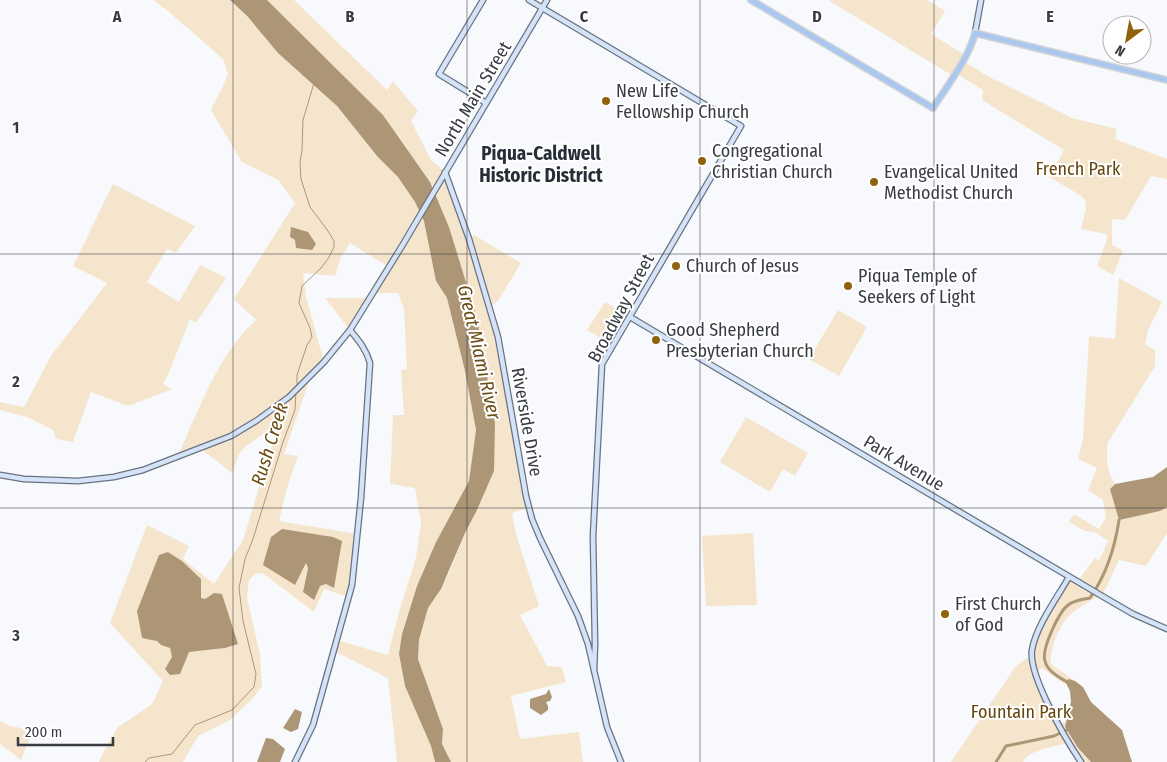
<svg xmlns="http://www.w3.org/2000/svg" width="1167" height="762" font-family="'Fira Sans Condensed',sans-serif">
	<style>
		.green { fill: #f6e5cd; fill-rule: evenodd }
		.water { fill: #ac9676 }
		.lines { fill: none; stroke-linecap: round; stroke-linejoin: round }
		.stream { stroke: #ac9676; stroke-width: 1 }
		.canal { stroke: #ac9676; stroke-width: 3 }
		.secondary-casing { stroke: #697380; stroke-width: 7 }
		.primary-casing { stroke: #d3d4d5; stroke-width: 8 }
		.secondary { stroke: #d4e3f7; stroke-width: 4.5 }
		.primary { stroke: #aac7ef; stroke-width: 5 }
		.grid { fill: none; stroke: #383c42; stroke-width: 1; stroke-opacity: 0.55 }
		.poi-dot { fill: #8f630b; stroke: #fff; stroke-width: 2 }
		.labels { text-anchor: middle; stroke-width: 4; stroke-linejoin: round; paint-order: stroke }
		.poi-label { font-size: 18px; fill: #383c42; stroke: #fff; text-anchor: start }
		.street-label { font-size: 18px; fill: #383c42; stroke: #fff }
		.park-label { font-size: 18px; fill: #65460c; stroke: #fff }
		.neighbourhood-label { font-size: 19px; font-weight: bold; fill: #262e3a; stroke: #fff }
		.water-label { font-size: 19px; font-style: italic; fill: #6c4d16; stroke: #fff }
		.grid-label { font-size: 16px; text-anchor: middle; font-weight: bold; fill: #383c42; stroke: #fff; stroke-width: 4; stroke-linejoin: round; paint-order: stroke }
	</style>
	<rect width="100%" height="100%" fill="#f7f9fc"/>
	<path class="green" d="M153 0H230L337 106 377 156 398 176 415 202 425 221 436 281 447 298 465 371 476 430 469 481 436 542 417 586 402 634 399 654 405 686 431 746 435 762H397L388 678 334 651 337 640 388 655 399 612 416 558 421 523 415 488 390 484 393 415H404L401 370 407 369 404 309 398 293H373L389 267 350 243 340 259 335 276 303 273 306 297 324 362 311 376 284 454 298 456 287 488 279 521 358 534 348 597 324 589 314 612 264 574 256 573 249 580 247 598 260 654 262 686 253 698 230 720 198 736 183 762H99L101 757 117 728 152 704 163 681 110 623 147 525 189 546 183 559 214 584 243 540 277 429 273 427 245 447 239 454 232 473 201 449 177 458C198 412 218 354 256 320L234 299 295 203 278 180 242 162 211 110 228 75 223 59 168 11ZM306 563 334 588 326 584 303 591 308 568ZM201 598 205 599 238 644 225 648 188 652 180 674 165 669 172 657 170 647 161 645 157 641Z
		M267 0H294L387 90 393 81 418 111 411 121 431 160 445 172 469 239 474 235 521 263 498 301 490 306 498 337 529 508 512 513 516 534 539 606 520 615 547 666 562 667 566 682 511 696 520 739 579 732 583 762H451L442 744 443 729 418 659 419 640 428 608 430 603 436 597 450 571 465 533 476 512 481 499 495 423 477 319 449 227 430 182 383 115Z
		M828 0H927L945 11 931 34 965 55 963 61 989 77 1041 102 1072 118 1117 129 1115 139 1167 159V179L1151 176 1125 220 1112 219V245L1123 251 1113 275 1097 266 1107 240 1106 234 1081 229 1086 208 1085 200 1080 195 1049 177 1064 150 982 100 983 90 955 73 953 76Z
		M113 184 195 226 176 253 167 249 147 282 179 302 200 265 226 278 196 323 190 319 168 375 163 384 171 389 170 390 128 406 91 392 73 442 56 439 53 430 27 417 0 410V402L24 407 51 356 107 283 73 266Z
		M1119 278 1162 302 1148 330 1145 344 1155 350V366L1107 444V463L1110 475 1115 484 1110 489 1160 511 1167 507V533L1146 566 1119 560 1102 596 1099 595C1090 602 1081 606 1072 613 1060 623 1049 649 1051 664L1075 681 1069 679 1065 681 1066 685 1042 668 1035 672 1059 726 1068 719 1065 727 1078 748 1091 762H1081L1068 743C1054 747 1030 749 1023 762H951L1016 666 1024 660 1032 657 1035 639 1069 577 1077 582 1095 558 1099 561 1108 541 1095 532 1085 531 1069 522 1074 514 1099 529 1106 518 1103 500 1088 490 1097 468 1078 459 1083 439 1089 336 1115 339Z
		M325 298H369L350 330Z
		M605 302 630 317 613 345 587 330Z
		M838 310 867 327 839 376 809 359Z
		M746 417 808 453 795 476 783 469 770 492 720 462Z
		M753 533 757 605 706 606 702 536Z
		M0 721 10 726 33 730 21 760 0 744Z"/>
	<path class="water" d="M230 0H267L383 115 430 182 449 227 477 318 495 423 494 471 476 512 465 533 441 589 428 608 419 640 418 659 443 729 442 744 451 762H435L431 746 405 686 399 654 402 634 417 586 436 542 469 481 476 430 465 371 447 298 436 281 424 221 415 202 398 177 377 156 337 106 278 53 248 17Z
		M291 227 308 232 316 244 312 250 296 248 295 240 290 237Z
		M1167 467V507L1160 511 1119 520 1110 489 1115 484 1153 477Z
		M282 529 333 537 342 541 334 588 326 584 320 586 314 600 303 592 308 568 306 563 295 585 263 565 271 537Z
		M168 552 182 561 201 579V598L205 599 214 593 222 594 238 644 225 648 189 652 180 674 170 675 165 669 172 657 170 648 161 645 157 641 142 638 137 611 159 555Z
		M1069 679 1075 681 1083 687 1091 702 1122 730 1132 762H1091L1078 748 1065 727 1071 702 1070 691 1065 681Z
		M549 689 552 697 550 701 546 702 548 706V710L541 715 530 708V699L546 694Z
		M295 709 302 712 298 729 291 732 283 728Z
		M266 738 273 739 285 749 280 762H257Z"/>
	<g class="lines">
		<path class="stream" d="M297 388V375L307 345 312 337 310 328 299 303 302 286 321 268 328 259 334 247V241L328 231 310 207 301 179 300 162 302 151 303 120 314 83
			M145 762 149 758 172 754 195 725 232 710 254 687 256 674 243 621 239 588 245 559 253 539 283 442 295 410 296 392"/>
		<path class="canal" d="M1067 682C1059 677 1047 671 1045 661 1041 649 1059 612 1068 605 1074 600 1083 599 1090 598 1106 575 1115 547 1119 520
			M996 762 1006 746 1054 736 1069 729"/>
		<g class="secondary-casing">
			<path id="secondary" d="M483 0 439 74 486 103
				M529 0 741 126 602 364 593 536 595 644 594 671
				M975 33 981 0
				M445 172 469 239 498 337 526 496 532 519 540 538 578 616 588 644 607 727 621 762
				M630 317 1102 596 1133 614 1167 629
				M0 475 24 479 78 481 114 477 143 470 231 436 256 421 289 397 324 362 350 330 402 246 547 0
				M1069 577C1057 598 1036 626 1032 650 1028 675 1066 740 1081 762
				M295 762 313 725 352 585 361 498 370 363C366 349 359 341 350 330"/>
		</g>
		<g class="primary-casing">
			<path id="primary" d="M751 0 933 108C947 86 969 58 975 33L1167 80"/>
		</g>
		<use href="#secondary" class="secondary"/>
		<use href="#primary" class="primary"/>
	</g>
	<path class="grid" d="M233 0V762M467 0V762M700 0V762M934 0V762M0 254H1167M0 508H1167"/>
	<g class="poi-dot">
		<circle cx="606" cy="101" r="5"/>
		<circle cx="702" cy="161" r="5"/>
		<circle cx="874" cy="182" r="5"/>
		<circle cx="676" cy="266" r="5"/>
		<circle cx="848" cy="286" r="5"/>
		<circle cx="656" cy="340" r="5"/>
		<circle cx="945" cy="614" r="5"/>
	</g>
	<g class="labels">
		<g class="poi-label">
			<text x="616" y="97">New Life<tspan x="616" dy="21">Fellowship Church</tspan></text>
			<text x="712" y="157">Congregational<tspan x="712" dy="21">Christian Church</tspan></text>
			<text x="884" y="178">Evangelical United<tspan x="884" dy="21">Methodist Church</tspan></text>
			<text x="686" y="272">Church of Jesus</text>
			<text x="858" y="282">Piqua Temple of<tspan x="858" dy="21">Seekers of Light</tspan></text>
			<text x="666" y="336">Good Shepherd<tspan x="666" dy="21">Presbyterian Church</tspan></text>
			<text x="955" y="610">First Church<tspan x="955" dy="21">of God</tspan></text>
		</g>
		<g class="street-label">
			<text transform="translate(473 99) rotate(-59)" y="6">North Main Street</text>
			<text transform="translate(621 308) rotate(-62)" y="6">Broadway Street</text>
			<text transform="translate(527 422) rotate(80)" y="6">Riverside Drive</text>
			<text transform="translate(904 463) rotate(31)" y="6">Park Avenue</text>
		</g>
		<g class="park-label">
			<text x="1078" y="175">French Park</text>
			<text x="1021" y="718">Fountain Park</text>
		</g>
		<g class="neighbourhood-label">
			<text x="541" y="160">Piqua-Caldwell<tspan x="541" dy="22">Historic District</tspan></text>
		</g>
		<g class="water-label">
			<text transform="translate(480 352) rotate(77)" y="7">Great Miami River</text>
			<text transform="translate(269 444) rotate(-73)" y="7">Rush Creek</text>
		</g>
	</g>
	<g class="grid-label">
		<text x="117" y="22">A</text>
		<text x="350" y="22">B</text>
		<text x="584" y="22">C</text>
		<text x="817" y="22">D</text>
		<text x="1050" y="22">E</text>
		<text x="16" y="133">1</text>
		<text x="16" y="387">2</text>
		<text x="16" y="641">3</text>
	</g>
	<g transform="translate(1127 40) rotate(212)"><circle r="24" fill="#ffffff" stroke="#afb1b3"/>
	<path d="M0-4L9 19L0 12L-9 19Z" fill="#8f630b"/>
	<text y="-8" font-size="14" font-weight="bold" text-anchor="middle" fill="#383c42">N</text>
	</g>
	<path d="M18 737v8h95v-8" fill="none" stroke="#383c42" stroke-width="2.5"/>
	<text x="25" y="737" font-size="15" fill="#383c42" stroke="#ffffff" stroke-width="4" paint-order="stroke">200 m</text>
</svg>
